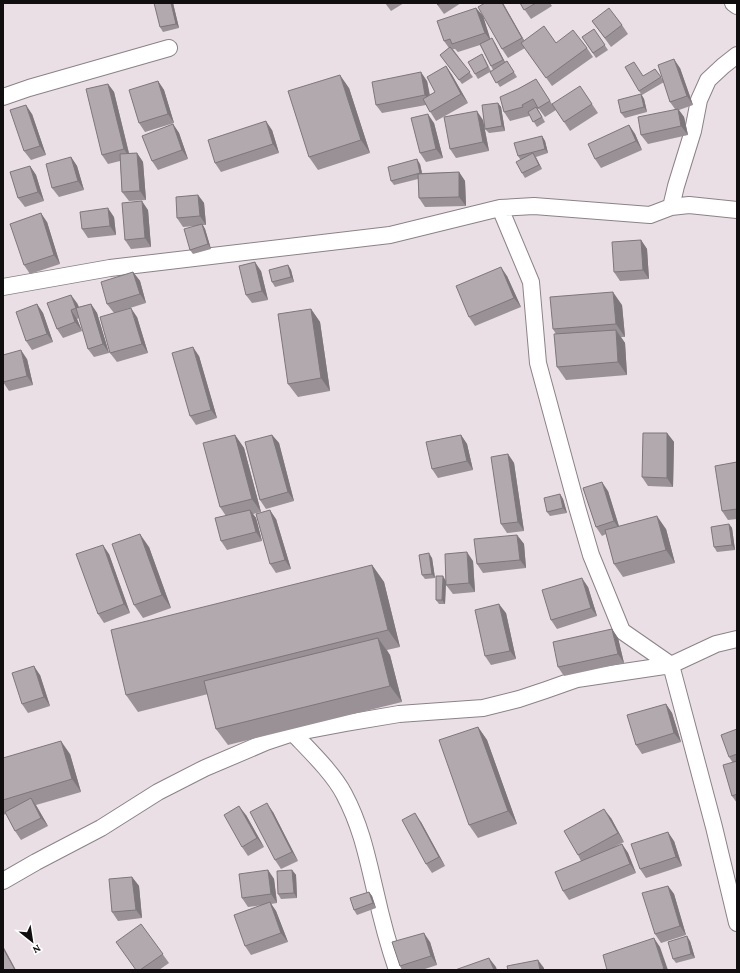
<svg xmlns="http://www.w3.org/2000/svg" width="740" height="973" font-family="'Crimson Pro',serif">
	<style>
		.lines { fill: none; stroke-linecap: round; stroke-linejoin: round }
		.minor-casing { stroke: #8b8287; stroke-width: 18 }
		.minor { stroke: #fff; stroke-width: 16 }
		.wall { fill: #999196 }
		.shaded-wall { fill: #7d767a }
		.building { fill: #b2a9af; stroke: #7d767a }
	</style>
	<rect width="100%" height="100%" fill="#e9dfe5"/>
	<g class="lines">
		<g class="minor-casing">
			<path id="minor" d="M733 3 737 6
				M3 97 29 88 169 48
				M671 207 676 186 693 131 699 100 708 80 723 66 737 55
				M500 208 531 282 538 363 577 507 591 555 622 631 671 665 714 827 737 923
				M3 287 110 268 390 235 500 208 534 206 650 215 671 207 689 205 737 210
				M293 733C310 751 333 773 344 794 361 826 367 856 375 890 381 917 388 944 397 970
				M3 881 36 862 101 828 158 792 205 768 266 742 293 733 346 723 399 714 483 708 519 699 546 690 577 679 671 665 716 644 737 639"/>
		</g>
		<use href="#minor" class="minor"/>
	</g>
	<path class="wall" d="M173 3 179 28 163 32 160 27Z
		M385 3H404L391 11Z
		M436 3H461L444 14Z
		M485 3H503L524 41 556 43 587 48 593 57 552 86 525 48 508 58 502 49Z
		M520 3H550L552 6 531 19Z
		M476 8 483 16 490 39 495 43 505 62 507 61 517 77 500 87 490 72 478 79 475 74 485 59 491 71 493 70 491 66 480 45 458 52 455 49H453L473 77 462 84 440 55 449 48 444 41Z
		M592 21 622 25 628 34 611 47Z
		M594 29 608 50 596 58 582 37Z
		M446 66 452 75 468 103 436 121 426 105 382 113 376 105 427 81 430 95 435 92Z
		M680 68 693 105 679 110 684 117 688 135 648 144 641 135 675 109 670 102 664 82 642 95 639 91 655 69 663 80Z
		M536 79 552 104 586 95 598 113 570 131 556 110 545 117 539 109H538L545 122 537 127 529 114V116L510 121 504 112 518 89Z
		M158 81 164 90 174 123 145 132 139 123Z
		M108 84 114 92 129 153H137L143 162 146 200 129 201 122 192 120 161 108 164 102 155Z
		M349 88 370 153 318 170 309 157Z
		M641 94 644 99 647 112 625 118 621 113Z
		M498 103 501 107 505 131 489 133 485 129Z
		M32 114 46 155 31 160 24 151Z
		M483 120 489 151 456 158 450 149Z
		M434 123 443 158 426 162 420 153Z
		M173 124 179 133 188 159 158 170 152 161Z
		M629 125 635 134 642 150 601 168 595 159Z
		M272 130 279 153 221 172 215 163Z
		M542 136 545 141 548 153 536 157 542 169 525 178 522 173 520 159 518 156Z
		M71 157 77 166 84 190 59 197 52 188Z
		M420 164 422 173 459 172 465 181 466 206 425 207 419 198 418 179 394 185 391 181Z
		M30 166 36 175 44 201 25 207 18 198Z
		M198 195 204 203 206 225H203L205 229 211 249 193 254 190 250 195 226 183 227 177 218Z
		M148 210 151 247 131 249 125 240Z
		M114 217 116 235 88 238 82 229Z
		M47 222 60 264 30 274 24 265Z
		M641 240 647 249 649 279 620 281 614 272Z
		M288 265 291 270 294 282 275 287 272 282Z
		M261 271 268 300 252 303 246 295Z
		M133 272 140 281 146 303 114 313 107 304Z
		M507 276 521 307 475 326 469 317Z
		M47 303H77L79 307 91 304 97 313 109 353 94 357 88 349 79 318 77 319 82 331 63 338 57 329Z
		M37 304 43 313 53 342 32 350 26 341Z
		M622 305 625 337H621L625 343 627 375 566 380 557 367 556 334 553 329Z
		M311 309 320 322 330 391 298 397 288 384Z
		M137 317 148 353 117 362 110 353Z
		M199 356 217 418 196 425 190 416Z
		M27 359 33 385 9 391 3 382Z
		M667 433 674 442 673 487 648 486 642 477Z
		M235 435 244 448 261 512 253 514 256 518 262 541 227 550 221 541 226 516 220 507Z
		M272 435 279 443 294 501 266 509 260 500Z
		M461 435 467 444 473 470 438 478 432 469Z
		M508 454 514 463 524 531 507 533 501 524Z
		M737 462V519L728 520 722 511Z
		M608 491 619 526 666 529 675 563 623 577 614 564 606 534 602 536 596 527Z
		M560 494 563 499 567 513 550 516 547 512Z
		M276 519 291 569 276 573 270 564Z
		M729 524 732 528 735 550 717 552 714 547Z
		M517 535 524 544 526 568 483 573 477 564Z
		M149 547 171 608 143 618 134 605Z
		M109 554 130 613 104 623 98 614Z
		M432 558 435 578 425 579 422 575Z
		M473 561 475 592 453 594 446 585Z
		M372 565 384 582 400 647 387 650 390 655 402 702 228 745 216 729 208 694 138 712 126 695Z
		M446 581 445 604H439L436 600Z
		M588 587 597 616 557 629 551 620Z
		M506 613 516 659 491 665 485 656Z
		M612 629 618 638 624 663 564 676 558 667Z
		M40 675 50 706 28 713 22 704Z
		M666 704 672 713 681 742 642 754 636 745Z
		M478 727 487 740 517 824 478 838 469 825Z
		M737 729V803L732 796 733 763 729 757Z
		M70 754 81 792 36 805 48 826 21 840 15 831 6 814 3 815V758Z
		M273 812 298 861 281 869 275 860Z
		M246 815 264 847 248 856 242 847Z
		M611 818 624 842 614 847 622 844 628 853 636 873 569 900 563 891 581 861 578 855Z
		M421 822 445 866 432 873 426 864Z
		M674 841 682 866 646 878 640 869Z
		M268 870 274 879 277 903 271 904 276 911 288 942 251 955 245 946 263 905 248 907 242 898Z
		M292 870 296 875 297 898 281 899 278 894Z
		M132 877 139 886 142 918 118 921 112 912Z
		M668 886 674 894 686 935 661 943 655 934Z
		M369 892 372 896 376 908 357 915 354 910Z
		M141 924 169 963 159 970H136Z
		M690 941 695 958 676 963 673 959Z
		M430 942 437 965 422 970H402L400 966Z"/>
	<path class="shaded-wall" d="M171 3H173L179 28 176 24Z
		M502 3H503L504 5 528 47 522 38Z
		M476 8 483 16 491 41 485 33Z
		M492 38 495 43 506 64 503 60Z
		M674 59 680 68 693 105 687 96Z
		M446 66 452 75 468 103 461 94Z
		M421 72 427 81 431 104 425 95Z
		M340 75 349 88 370 153 361 140Z
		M158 81 164 90 174 123 168 114Z
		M108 84 114 92 130 158 124 149Z
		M641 94 644 99 647 112 644 107Z
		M498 103 501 107 505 131 502 126Z
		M26 105 32 114 46 155 40 146Z
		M678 109 684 117 688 135 681 126Z
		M477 111 483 120 489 151 483 142Z
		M428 114 434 123 443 158 436 149Z
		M266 121 272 130 279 153 273 144Z
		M173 124 179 133 188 159 182 150Z
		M629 125 635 134 642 150 636 141Z
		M542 136 545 141 548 153 545 149Z
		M137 153 143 162 146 200 140 191Z
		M533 153 536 158 542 169 539 165Z
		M71 157 77 166 84 190 78 181Z
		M417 159 420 164 423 178 420 173Z
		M30 166 36 175 44 201 38 192Z
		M459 172 465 181 466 206 459 197Z
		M198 195 204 203 206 225 200 216Z
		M142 201 148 210 151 247 145 238Z
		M108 208 114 217 116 235 110 226Z
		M41 213 47 222 60 264 54 255Z
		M202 224 205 229 211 249 208 244Z
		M641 240 647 249 649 279 643 270Z
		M255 262 261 271 268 300 262 291Z
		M288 265 291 270 294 282 291 277Z
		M501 267 507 276 521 307 514 298Z
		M133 272 140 281 146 303 140 294Z
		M613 292 622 305 625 337 616 324Z
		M71 295 77 303 83 317 76 308Z
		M37 304 43 313 53 342 47 334Z
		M91 304 97 313 109 353 103 344Z
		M131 308 137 317 148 353 142 344Z
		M311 309 320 322 330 391 321 378Z
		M71 310 77 319 82 331 75 322Z
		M616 330 625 343 627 375 618 362Z
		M193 347 199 356 217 418 211 410Z
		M21 350 27 359 33 385 27 376Z
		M667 433 674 442 673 487 667 478Z
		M235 435 244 448 261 512 252 499Z
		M272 435 279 443 294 501 288 492Z
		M461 435 467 444 473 470 467 461Z
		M508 454 514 463 524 531 518 522Z
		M602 482 608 491 620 530 614 521Z
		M560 494 563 499 567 513 563 508Z
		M250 510 256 518 262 541 256 532Z
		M270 510 276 519 291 569 285 560Z
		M657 516 666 529 675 563 666 550Z
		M729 524 732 528 735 550 732 545Z
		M140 534 149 547 171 608 162 595Z
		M517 535 524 544 526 568 520 560Z
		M103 545 109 554 130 613 124 604Z
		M467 552 473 561 475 592 469 583Z
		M429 553 432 558 435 578 432 574Z
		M372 565 384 582 400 647 388 630Z
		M443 576 446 581 445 604 442 600Z
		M582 578 588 587 597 616 591 608Z
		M499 604 506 613 516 659 510 651Z
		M612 629 618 638 624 663 618 654Z
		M378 638 390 655 402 702 390 686Z
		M34 666 40 675 50 706 44 697Z
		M666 704 672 713 681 742 674 733Z
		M478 727 487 740 517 824 508 811Z
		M61 741 70 754 81 792 72 779Z
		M31 798 37 807 48 826 41 818Z
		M267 803 273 812 298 861 292 852Z
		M239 806 246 815 264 847 257 838Z
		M604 809 611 818 624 842 618 833Z
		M415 813 421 822 445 866 439 857Z
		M668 832 674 841 682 866 676 857Z
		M622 844 628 853 636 873 630 864Z
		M268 870 274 879 277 903 271 894Z
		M292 870 296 875 297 898 294 893Z
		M132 877 139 886 142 918 136 910Z
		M668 886 674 894 686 935 680 926Z
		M369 892 372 896 376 908 373 903Z
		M270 902 276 911 288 942 281 933Z
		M424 933 430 942 437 965 431 956Z
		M687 936 690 941 695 958 691 954Z
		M654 938 660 947 668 970H665L664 969Z
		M3 946 16 970H15L3 948Z
		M489 958 496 967 497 970H494Z
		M538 960 544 968V970H540Z"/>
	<path class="building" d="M154 3H171L176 24 160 27Z
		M436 3H441L438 5Z
		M485 3H502L522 38 502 49 478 7Z
		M520 3H536L524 10Z
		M476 8 485 33 452 44 450 39 444 41 437 21Z
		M609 8 622 25 605 38 592 21Z
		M544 26 556 43 573 30 587 48 546 78 521 43Z
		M594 29 605 45 593 53 582 37Z
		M492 38 503 60 491 66 480 44Z
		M450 47 470 72 459 80 440 55Z
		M482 54 488 67 475 74 468 62Z
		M674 59 687 96 670 102 658 65Z
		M507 61 514 72 496 83 490 72Z
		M634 62 643 76 655 69 661 77 639 91 625 67Z
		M446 66 461 94 430 112 423 99 435 92 427 77Z
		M421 72 425 95 376 105 372 82Z
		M340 75 361 140 309 157 288 91Z
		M536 79 550 101 538 108 533 99 522 105 523 107 504 112 500 97 518 89Z
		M158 81 168 114 139 123 129 90Z
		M108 84 124 149 102 155 86 89Z
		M580 86 592 104 564 122 552 104Z
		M641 94 644 107 621 113 618 100Z
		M498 103 502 126 485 129 482 105Z
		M26 105 40 146 24 151 10 110Z
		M536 107 542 117 533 122 528 112Z
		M678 109 681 126 641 135 638 117Z
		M477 111 483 142 450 149 444 117Z
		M428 114 436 149 420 153 411 118Z
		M266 121 273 144 215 163 208 140Z
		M173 124 182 150 152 161 142 136Z
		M629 125 636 141 595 159 588 144Z
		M542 136 545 149 518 156 514 143Z
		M137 153 140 191 122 192 120 154Z
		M533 153 539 165 522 173 516 162Z
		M71 157 78 181 52 188 46 164Z
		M417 159 420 173 391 181 388 167Z
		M30 166 38 192 18 198 10 172Z
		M459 172V197L419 198 418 174Z
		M198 195 200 216 177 218 176 197Z
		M142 201 145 238 125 240 122 203Z
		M108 208 110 226 82 229 80 212Z
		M41 213 54 255 24 265 10 224Z
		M202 224 208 244 190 250 184 229Z
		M641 240 643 270 614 272 612 242Z
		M255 262 262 291 246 295 239 266Z
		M288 265 291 277 272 282 269 270Z
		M501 267 514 298 469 317 456 286Z
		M133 272 140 294 107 304 101 282Z
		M613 292 616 324 553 329 550 297Z
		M71 295 76 308 71 310 75 322 57 329 47 303Z
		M37 304 47 334 26 341 16 312Z
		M91 304 103 344 88 349 76 308Z
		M131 308 142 344 110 353 100 317Z
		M311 309 321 378 288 384 278 314Z
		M616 330 618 362 557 367 554 334Z
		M193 347 211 410 190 416 172 353Z
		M21 350 27 376 3 382V355Z
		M643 433H667V478L642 477Z
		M235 435 252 499 220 507 203 443Z
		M272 435 288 492 260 500 245 442Z
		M461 435 467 461 432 469 426 442Z
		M508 454 518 522 501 524 491 457Z
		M737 462V509L722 511 715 466Z
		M602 482 614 521 596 527 583 488Z
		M560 494 563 508 547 512 544 498Z
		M250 510 256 532 221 541 215 518Z
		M270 510 285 560 270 564 256 514Z
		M657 516 666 550 614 564 605 530Z
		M729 524 732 545 714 547 711 527Z
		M140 534 162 595 134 605 112 544Z
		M517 535 520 560 477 564 474 539Z
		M103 545 124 604 98 614 76 554Z
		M467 552 469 583 446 585 445 554Z
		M429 553 432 574 422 575 419 555Z
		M372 565 388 630 126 695 111 630Z
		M436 576H443L442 600H436Z
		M582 578 591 608 551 620 542 590Z
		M499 604 510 651 485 656 475 610Z
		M612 629 618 654 558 667 553 642Z
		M378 638 390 686 216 729 204 681Z
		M34 666 44 697 22 704 12 673Z
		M666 704 674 733 636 745 627 715Z
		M478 727 508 811 469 825 439 740Z
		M737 729V754L729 757 721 735Z
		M61 741 72 779 3 800V758Z
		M737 761V794L732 796 723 765Z
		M31 798 41 818 15 831 5 812Z
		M267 803 292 852 275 860 250 812Z
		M239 806 257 838 242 847 224 815Z
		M604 809 618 833 578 855 564 831Z
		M415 813 439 857 426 864 402 820Z
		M668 832 676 857 640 869 631 844Z
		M622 844 630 864 563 891 555 872Z
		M268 870 271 894 242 898 239 874Z
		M292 870 294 893 278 894 277 871Z
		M132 877 136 910 112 912 109 879Z
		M668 886 680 926 655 934 642 893Z
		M369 892 373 903 354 910 350 898Z
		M270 902 281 933 245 946 234 915Z
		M141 924 163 954 140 970H136L116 942Z
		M424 933 431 956 400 966 392 942Z
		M687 936 691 954 673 959 668 942Z
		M654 938 664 969 660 970H607L603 955Z
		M3 948 15 970H3Z
		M489 958 494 970H455Z
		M538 960 540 970H508L507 966Z"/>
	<rect width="740" height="973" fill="none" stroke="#110e10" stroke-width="8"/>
	<g transform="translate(32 941) rotate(150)" stroke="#ffffff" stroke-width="3" paint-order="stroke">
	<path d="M0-3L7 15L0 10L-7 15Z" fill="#110e10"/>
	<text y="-6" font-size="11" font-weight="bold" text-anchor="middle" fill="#110e10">N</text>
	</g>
</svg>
